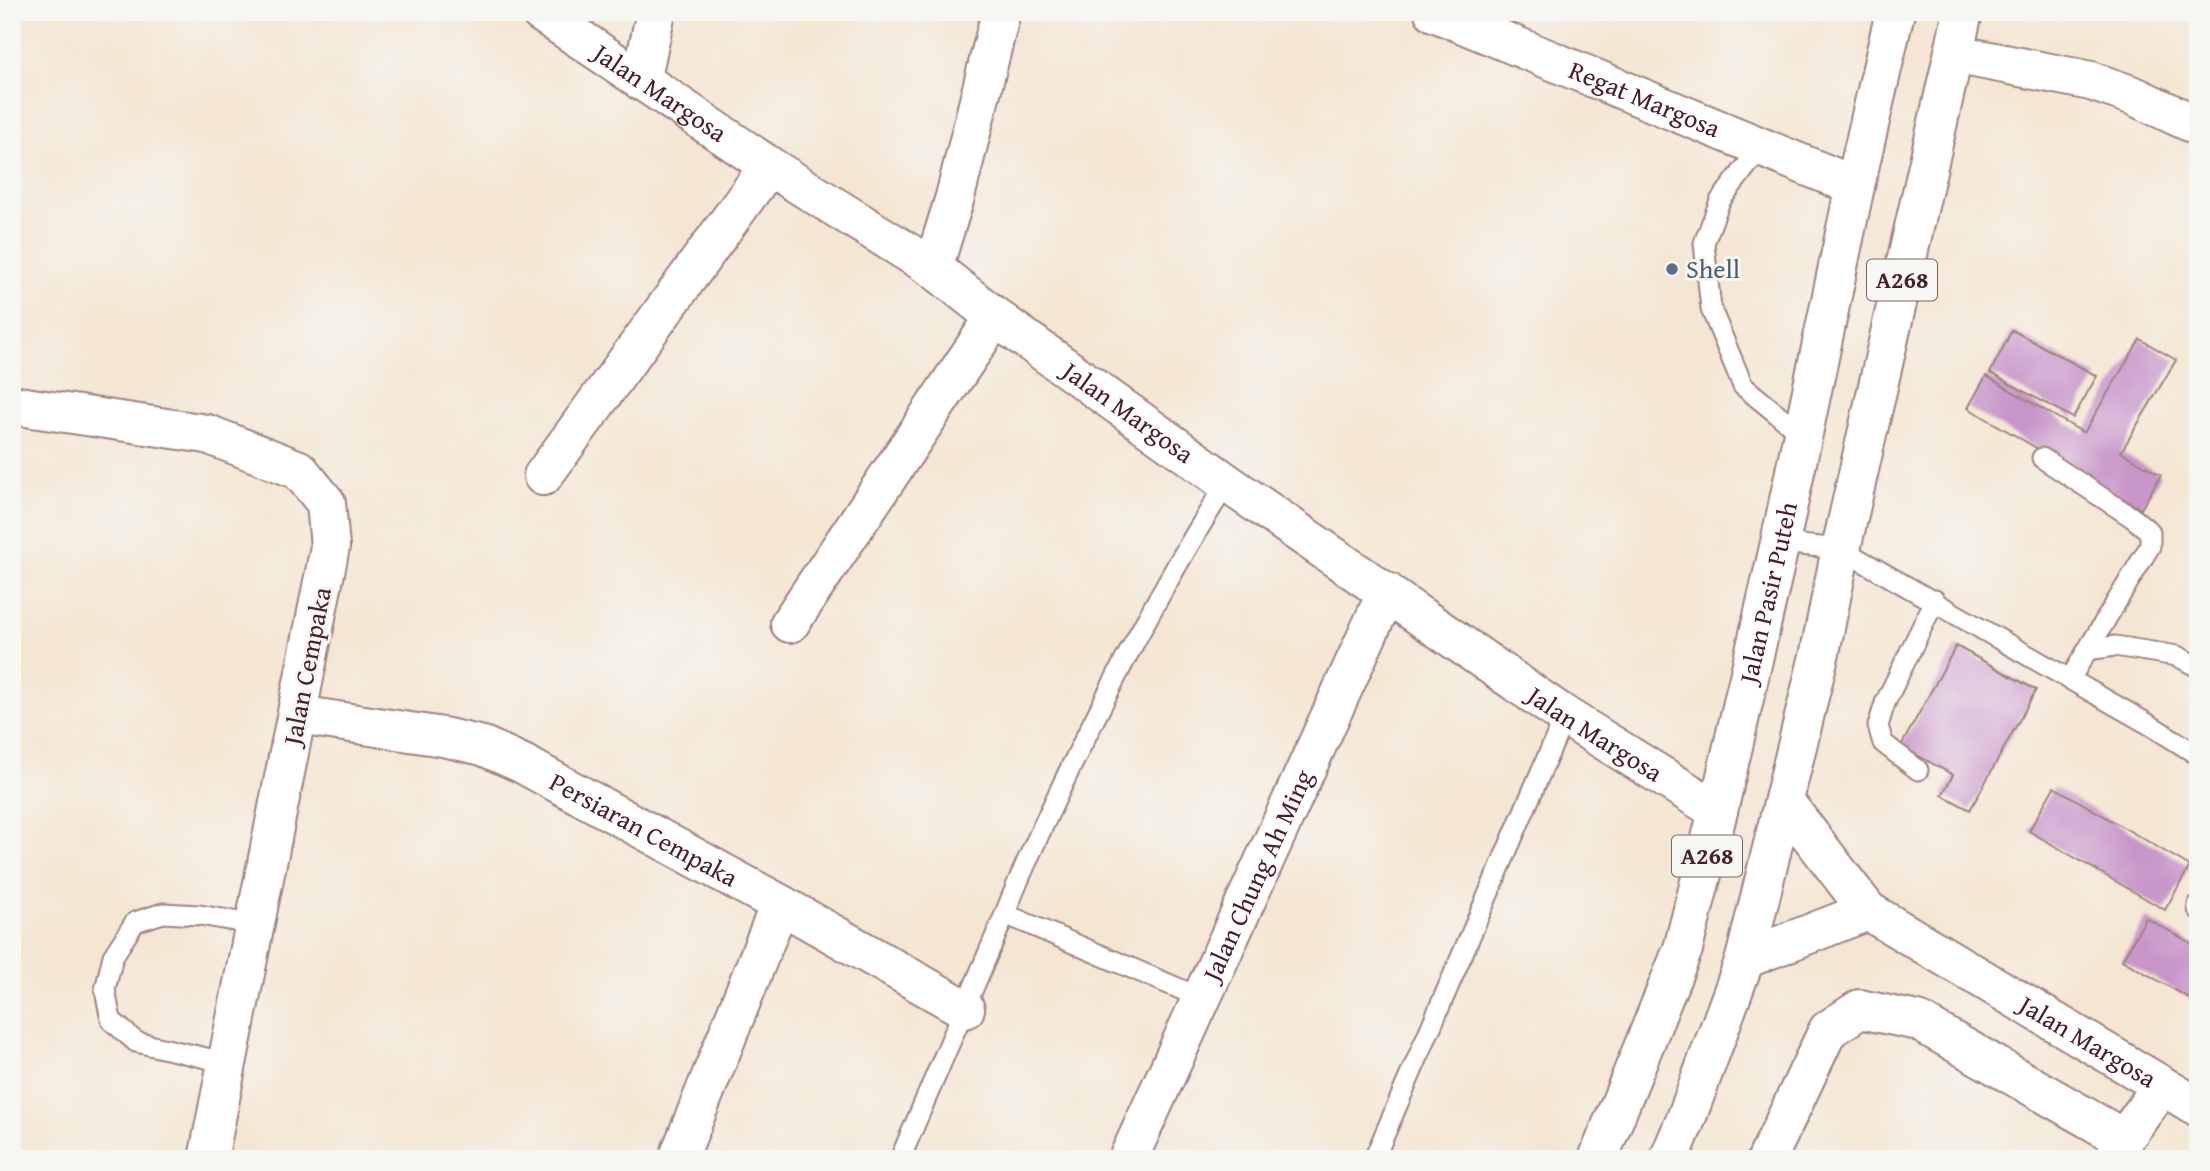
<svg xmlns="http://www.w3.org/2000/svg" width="2210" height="1171" font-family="'Gentium Book Plus',serif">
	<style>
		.building { fill: #c895c9 }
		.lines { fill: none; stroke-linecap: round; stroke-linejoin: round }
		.service-casing { stroke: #9f827f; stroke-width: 23 }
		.minor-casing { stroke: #9f827f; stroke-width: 42 }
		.primary-casing { stroke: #9f827f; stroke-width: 42 }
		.service { stroke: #fff; stroke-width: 19 }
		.minor { stroke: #fff; stroke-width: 38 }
		.primary { stroke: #fff; stroke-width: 38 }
		.service-dot { fill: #5c6f8a; stroke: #f6f6f2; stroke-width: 2.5 }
		.labels { text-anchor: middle; stroke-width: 6; stroke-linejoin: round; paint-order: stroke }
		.shield { fill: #f6f6f2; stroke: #7e6067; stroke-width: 2 }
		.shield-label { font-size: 24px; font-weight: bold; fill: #4a1f2b }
		.street-label { font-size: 26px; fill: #4a1f2b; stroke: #f6f6f2 }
		.service-label { font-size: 26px; fill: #4e5e75; stroke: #f6f6f2; text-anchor: start }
	</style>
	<rect width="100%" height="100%" fill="#f6f6f2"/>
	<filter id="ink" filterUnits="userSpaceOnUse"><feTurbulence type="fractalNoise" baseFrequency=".0143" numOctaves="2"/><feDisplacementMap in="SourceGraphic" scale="14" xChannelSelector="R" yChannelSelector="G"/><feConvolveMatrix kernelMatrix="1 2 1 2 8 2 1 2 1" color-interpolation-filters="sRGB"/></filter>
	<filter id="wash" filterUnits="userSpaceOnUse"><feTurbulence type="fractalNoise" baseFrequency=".00686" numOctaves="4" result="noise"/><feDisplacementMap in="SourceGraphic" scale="28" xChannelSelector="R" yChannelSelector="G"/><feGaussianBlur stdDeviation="1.57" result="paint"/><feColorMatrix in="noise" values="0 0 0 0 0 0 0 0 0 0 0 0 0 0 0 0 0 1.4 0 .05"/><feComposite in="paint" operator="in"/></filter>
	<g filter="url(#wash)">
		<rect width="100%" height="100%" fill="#f4e6d3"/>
		<g id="blocks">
			<path class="building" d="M2012 330 2097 376 2073 418 1990 373Z
				M2140 339 2176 360 2121 452 2161 475 2141 509 1968 408 1986 376 2084 433Z
				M1956 646 2036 690 1970 810 1942 795 1953 775 1901 746Z
				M2054 787 2190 866 2165 910 2029 831Z
				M2146 918 2198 947V1003L2122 960Z"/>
		</g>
	</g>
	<g filter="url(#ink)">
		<use href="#blocks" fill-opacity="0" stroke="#9f827f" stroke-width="2"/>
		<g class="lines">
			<g class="service-casing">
				<path id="service" d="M1761 147 1720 201 1704 243 1711 309 1743 386 1803 435
					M2042 458 2133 518 2150 532V546L2070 679
					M1780 543 1841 549 2150 725 2198 755
					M2087 650 2115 646 2177 656 2198 667
					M1918 770 1883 743 1878 726 1885 703 1935 600
					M2198 905V909
					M1201 998 1005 914C1023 866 1046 820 1068 773 1116 674 1167 576 1227 483
					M228 1063 136 1042 111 1020 105 990 113 956 135 922 163 913 200 915 256 925
					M900 1159 1005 914
					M1374 1159 1565 716"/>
			</g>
			<g class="minor-casing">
				<g id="minor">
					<path id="s1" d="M540 12 769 166 933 268 995 317 1227 483 1565 716 1718 811"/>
					<path id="s2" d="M1434 12 1855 186"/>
					<path d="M1954 54 2091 81 2134 96 2198 126"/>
					<path d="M641 81 656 12"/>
					<path d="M933 268 955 197 1001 12"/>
					<path d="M12 405 207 434 299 470 326 503 330 547 208 1159"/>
					<path d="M543 476 769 166"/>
					<path d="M790 623 995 317"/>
					<path id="s3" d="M298 715 443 737 483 746 523 764 780 904 965 1009"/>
					<path id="s4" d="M1784 801 1868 911 2198 1107"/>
					<path d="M1745 959 1868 911"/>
					<path d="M678 1159 780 904"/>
					<path id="s5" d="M1128 1159 1387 592"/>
					<path d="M1767 1159 1828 1030 1860 1009 1918 1021 2124 1139"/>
					<path d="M2115 1159 2124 1139 2161 1087"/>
				</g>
			</g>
			<g class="primary-casing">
				<g id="primary">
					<path id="s6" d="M1598 1159 1683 949 1718 811 1780 543 1855 186 1895 12"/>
					<path d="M1669 1159 1686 1119 1745 959 1820 652 1841 549 1963 12"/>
				</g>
			</g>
			<use href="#service" class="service"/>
			<use href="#minor" class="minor"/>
			<use href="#primary" class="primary"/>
		</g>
	</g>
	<circle class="service-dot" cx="1672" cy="269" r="7"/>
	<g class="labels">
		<g class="shield">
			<rect x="1867" y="259.5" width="70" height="41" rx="5"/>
			<rect x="1672" y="835.5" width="70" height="41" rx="5"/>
		</g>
		<g class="shield-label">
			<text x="1902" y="288">A268</text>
			<text x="1707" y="864">A268</text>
		</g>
		<g class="street-label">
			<text dy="9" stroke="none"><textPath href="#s1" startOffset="145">Jalan Margosa</textPath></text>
			<text dy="9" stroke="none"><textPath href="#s2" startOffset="228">Regat Margosa</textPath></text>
			<text dy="9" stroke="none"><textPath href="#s1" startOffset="712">Jalan Margosa</textPath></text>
			<text dy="9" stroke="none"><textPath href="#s6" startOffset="593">Jalan Pasir Puteh</textPath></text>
			<text transform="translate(307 666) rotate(-79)" y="9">Jalan Cempaka</text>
			<text dy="9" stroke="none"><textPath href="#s1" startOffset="1279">Jalan Margosa</textPath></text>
			<text dy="9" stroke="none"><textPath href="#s3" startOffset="369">Persiaran Cempaka</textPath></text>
			<text dy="9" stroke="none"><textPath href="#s5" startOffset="312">Jalan Chung Ah Ming</textPath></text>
			<text dy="9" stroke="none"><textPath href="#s4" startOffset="394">Jalan Margosa</textPath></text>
		</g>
		<g class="service-label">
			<text x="1686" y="278">Shell</text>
		</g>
	</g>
	<rect width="2210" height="1171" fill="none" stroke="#f6f6f2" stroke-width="42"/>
</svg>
